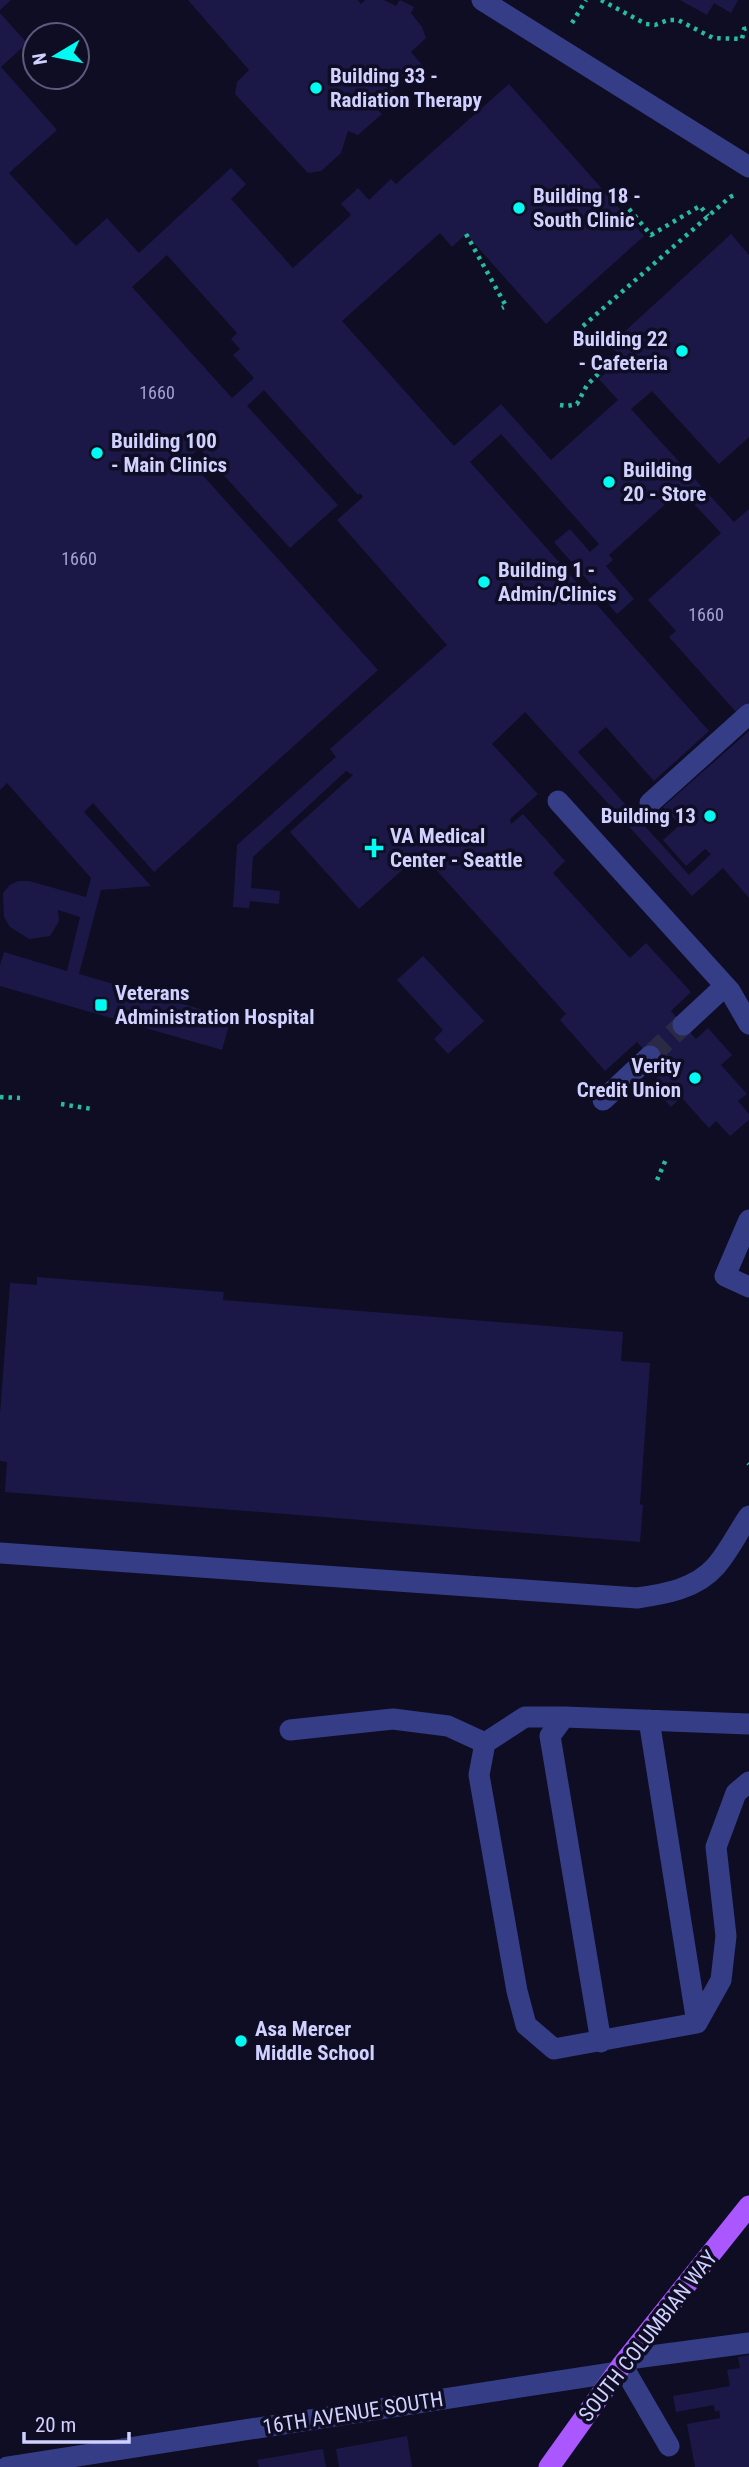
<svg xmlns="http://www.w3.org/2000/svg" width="749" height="2467" font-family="'Roboto Condensed',sans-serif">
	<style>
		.building { fill: #1b1847; fill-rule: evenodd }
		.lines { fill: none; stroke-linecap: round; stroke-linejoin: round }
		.minor-tunnel { stroke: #2b2a45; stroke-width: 21; stroke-dasharray: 21 10; stroke-linecap: butt }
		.path { stroke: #27bca0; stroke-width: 4.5; stroke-dasharray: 3.5 5; stroke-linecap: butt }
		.minor { stroke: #353d86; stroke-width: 21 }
		.major { stroke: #aa57ff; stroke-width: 21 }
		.poi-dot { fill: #00fbf3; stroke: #0e0d24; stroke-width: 2.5 }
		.labels { text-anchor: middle; stroke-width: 7; stroke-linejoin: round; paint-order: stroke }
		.number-label { font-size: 18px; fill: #a3a3d1 }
		.poi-label { font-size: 21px; font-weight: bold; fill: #d0d1ff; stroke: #0e0d24; text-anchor: start }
		.street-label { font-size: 21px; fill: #d0d1ff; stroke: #0e0d24 }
	</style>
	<rect width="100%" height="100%" fill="#0e0d24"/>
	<path class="building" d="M0 0H11L0 10Z
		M188 0H358L361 4 365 0H384L396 6 400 0 414 7 411 13 422 27 426 38 411 52 423 66 375 107 382 114 358 135 348 131 341 153 321 171 308 173 235 94 237 82 249 70Z
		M680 0H738L731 13 714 3 707 15Z
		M0 13 27 43 1 67 57 130 9 173 76 246 107 218 139 253 231 168 246 184 231 199 293 268 351 215 341 204 358 188 369 200 391 179 396 184 509 84 644 236 546 324 466 234 452 247 440 233 342 321 454 446 501 404 551 460 618 400 599 379 622 358 610 345 731 234 749 255V437L719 464 652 391 631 409 734 522 749 509V703L737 713 669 637 676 631 648 600 721 533 681 490 609 555 613 560 606 566 634 599 617 614 554 542 570 529 590 552 599 544 501 434 470 462 709 731 654 781 606 727 578 752 689 875 711 854 705 849 686 866 663 840 680 825 663 807 749 731V898L723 868 692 896 525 712 492 744 538 794 510 819 511 824 523 814 565 861 553 873 630 958 646 943 691 992 671 1011 696 1039 708 1028 732 1055 721 1065 747 1094 738 1101 749 1114V1120L730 1136 716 1121 709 1128 681 1097 671 1107 650 1084 664 1072 637 1042 605 1071 560 1020 566 1014 421 853 359 909 290 832 353 775 346 771 253 857 251 888 280 891 279 904 250 901 249 908 233 907 237 845 336 757 330 749 447 645 337 520 363 497 360 493 358 495 264 390 247 406 338 505 290 548 199 448 188 459 378 670 154 872 93 803 84 812 151 886 101 890 79 974 231 1018 222 1050 0 986V965L4 952 67 971 80 917 58 910 59 921 50 936 29 939 10 927 4 917 3 893 10 885 18 881H29L86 897 91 878 7 783 0 790ZM167 255 237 333 231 339 240 349 233 355 254 378 232 398 132 287Z
		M423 956 484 1021 448 1054 434 1039 443 1030 397 980Z
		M37 1277 224 1292 223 1300 623 1332 621 1361 650 1363 640 1504 643 1505 640 1542 5 1492 7 1462 0 1461V1413L10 1283 37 1285Z
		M749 2355V2467H695L687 2424 720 2418 719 2410 715 2412 714 2405 676 2412 673 2396 730 2386 727 2370 740 2368 738 2357Z
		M407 2436 412 2467H339L336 2449Z
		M323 2449 326 2467H259L257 2460Z"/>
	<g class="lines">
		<path class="minor-tunnel" d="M650 1056 683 1025"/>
		<path class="path" d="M601 0 646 24 655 25 668 20H678L713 38 742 39 744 29 749 28
			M572 23 586 0
			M629 209 651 235 700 206 708 216
			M466 234 506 306 502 308
			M583 326 730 197 737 194
			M560 405 567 406 577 404 587 385 618 354
			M0 1097 20 1098
			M61 1104 92 1109
			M657 1180 667 1157
			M748 1463 749 1464"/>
		<path class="minor" d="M482 0 749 167
			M558 801 730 991 749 1024
			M650 803 749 714
			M683 1025 725 986
			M603 1100 650 1056
			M749 1220 725 1276 749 1287
			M0 1553 637 1598C665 1594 696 1589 716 1566 729 1551 738 1532 749 1516
			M564 1717H525L485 1743 479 1775 517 1991 526 2025 554 2049 697 2023
			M649 1720 697 2023
			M290 1730 393 1719 448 1726 485 1743
			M697 2023 721 1980 726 1936 716 1847 736 1793 749 1782
			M601 2042 550 1736 564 1717 749 1724
			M628 2359 749 2343
			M622 2365 669 2446
			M7 2467 617 2372"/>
		<path class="major" d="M549 2467 622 2365 749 2206"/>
	</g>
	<g class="poi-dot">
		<circle cx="316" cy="88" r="7"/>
		<circle cx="519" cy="208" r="7"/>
		<circle cx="682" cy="351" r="7"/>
		<circle cx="97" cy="453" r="7"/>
		<circle cx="609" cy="482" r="7"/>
		<circle cx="484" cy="582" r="7"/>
		<circle cx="710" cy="816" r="7"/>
		<path d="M370.5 837.5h7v7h7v7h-7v7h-7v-7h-7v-7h7z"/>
		<rect x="94" y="998" width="14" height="14" rx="3.5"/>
		<circle cx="695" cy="1078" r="7"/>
		<circle cx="241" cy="2041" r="7"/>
	</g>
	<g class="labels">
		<g class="number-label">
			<text x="157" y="399">1660</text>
			<text x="79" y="565">1660</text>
			<text x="706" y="621">1660</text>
		</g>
		<g class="poi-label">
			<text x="330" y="83">Building 33 -<tspan x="330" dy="24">Radiation Therapy</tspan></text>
			<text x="533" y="203">Building 18 -<tspan x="533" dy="24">South Clinic</tspan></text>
			<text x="668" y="346" text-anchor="end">Building 22<tspan x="668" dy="24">- Cafeteria</tspan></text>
			<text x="111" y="448">Building 100<tspan x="111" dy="24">- Main Clinics</tspan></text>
			<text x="623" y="477">Building<tspan x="623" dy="24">20 - Store</tspan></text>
			<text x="498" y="577">Building 1 -<tspan x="498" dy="24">Admin/Clinics</tspan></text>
			<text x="696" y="823" text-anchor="end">Building 13</text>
			<text x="390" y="843">VA Medical<tspan x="390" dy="24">Center - Seattle</tspan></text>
			<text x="115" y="1000">Veterans<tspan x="115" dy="24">Administration Hospital</tspan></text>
			<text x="681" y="1073" text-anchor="end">Verity<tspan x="681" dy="24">Credit Union</tspan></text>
			<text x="255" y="2036">Asa Mercer<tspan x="255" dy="24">Middle School</tspan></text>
		</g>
		<g class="street-label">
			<text transform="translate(648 2336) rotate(-52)" y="7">SOUTH COLUMBIAN WAY</text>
			<text transform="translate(353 2413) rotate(-9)" y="7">16TH AVENUE SOUTH</text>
		</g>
	</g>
	<g transform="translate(56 56) rotate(260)"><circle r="33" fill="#0e0d24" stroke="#5c5b7c" stroke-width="2"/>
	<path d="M0-5L12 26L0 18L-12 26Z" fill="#00fbf3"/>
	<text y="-10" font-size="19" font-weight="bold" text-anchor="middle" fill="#d0d1ff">N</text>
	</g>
	<path d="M24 2432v10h105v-10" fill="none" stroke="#d0d1ff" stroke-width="3.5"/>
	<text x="35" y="2432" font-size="21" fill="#d0d1ff" stroke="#0e0d24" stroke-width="5" paint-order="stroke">20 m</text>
</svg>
